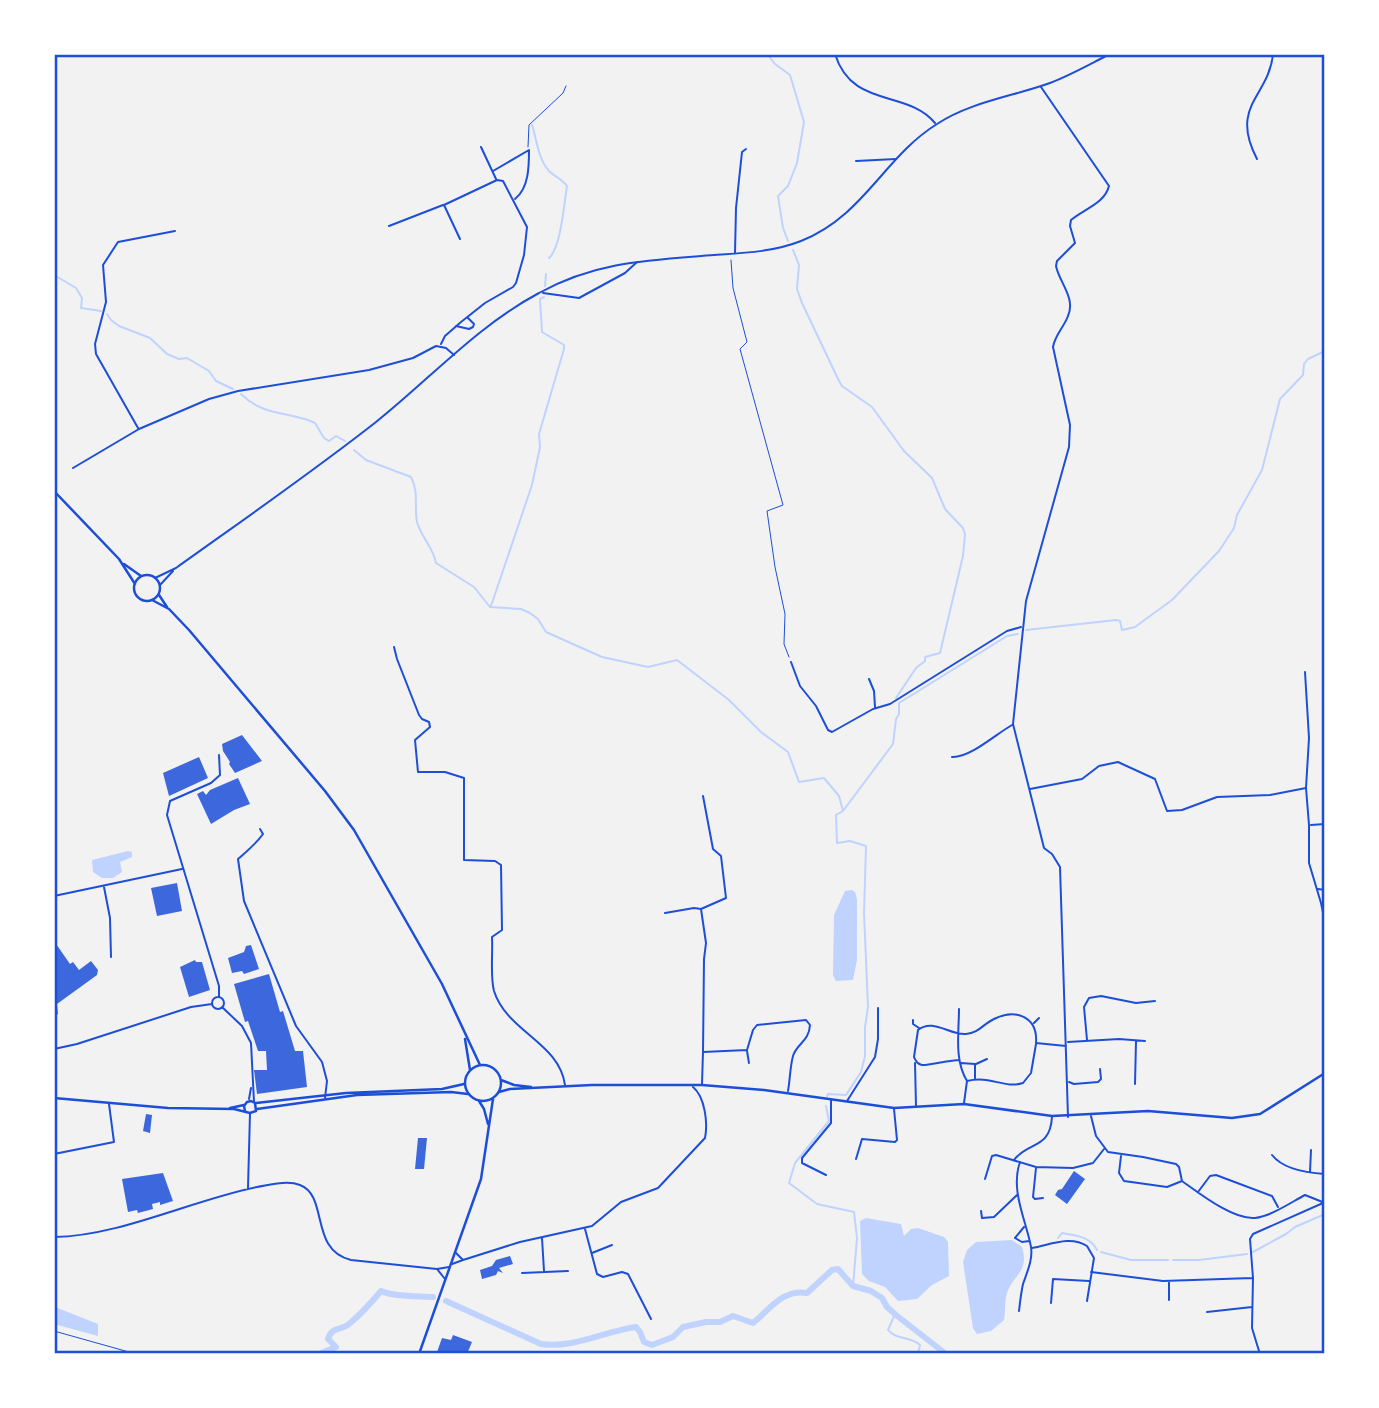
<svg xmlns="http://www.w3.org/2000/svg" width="1379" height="1408" font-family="'PT Serif',serif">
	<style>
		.water { fill: #bfd3fe }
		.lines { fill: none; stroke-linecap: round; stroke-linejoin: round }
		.stream { stroke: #bfd3fe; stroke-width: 2 }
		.river { stroke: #bfd3fe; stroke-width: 6 }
		.building { fill: #3d67dc }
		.path { stroke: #1d4ed8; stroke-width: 1 }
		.service { stroke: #1d4ed8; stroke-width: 1 }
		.minor { stroke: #1d4ed8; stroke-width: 2 }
		.tertiary { stroke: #1d4ed8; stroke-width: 2 }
		.secondary { stroke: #1d4ed8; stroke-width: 2.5 }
		.primary { stroke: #1d4ed8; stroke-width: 2.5 }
		.neatline { fill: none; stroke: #1d4ed8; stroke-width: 2.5 }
	</style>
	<rect width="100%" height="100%" fill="#f2f2f2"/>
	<path class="water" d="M128 851 132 852V857L120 862 122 872 113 878H102L93 872 92 860Z
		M852 890 855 892 857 899V960L853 980 836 981 833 975 834 915 845 891Z
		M866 1218 901 1224 904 1236 911 1229 918 1228 944 1237 948 1242 949 1276 932 1285 917 1299 898 1301 885 1287 869 1281 862 1274 860 1221Z
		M1012 1240 1022 1247C1029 1270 1016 1273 1008 1290 1004 1299 1006 1311 1004 1320L991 1331 977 1334 973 1328 963 1262 967 1250 976 1242Z
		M55 1307 98 1324V1336L54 1324Z"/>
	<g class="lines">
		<path class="stream" d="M767 54 775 64 790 75 804 122 797 163 788 186 778 196 783 228 788 241
			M532 125C537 140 538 159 549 171 555 177 562 179 567 186 564 203 561 248 549 258
			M793 250 799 265 797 289 802 303 839 381 842 386 872 407 904 451 932 478 945 509 963 528 965 534 963 556 940 653 925 657V661L916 668 896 698
			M54 275 76 288 82 298 81 308 101 311
			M545 286 546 274
			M107 314 111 320 119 326 150 338 167 354 179 359 187 358 209 371 216 381 233 389
			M241 394C264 417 289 411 315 423L324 438 329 441 336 436 345 441
			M354 450 366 460 411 477C419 492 414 506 417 522 421 537 433 547 436 563L474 587 490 607 521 609 530 613 538 619 546 632 602 657 648 667 677 660 729 700 761 732 788 752 799 782 824 778 839 796 843 811
			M491 606 532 485 540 447 539 434 564 349V345L542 332 540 299 544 297
			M1026 630 1116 620 1120 621 1122 630 1135 627 1172 600 1219 551 1234 528 1237 515 1262 470 1280 399 1303 375 1304 364 1308 359 1325 351
			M827 1096 828 1094 846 1095 861 1072 865 1056V1027L868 1007 864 913 866 846 850 841 837 843 836 815 843 811 893 744 896 719 899 714V703L1007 636 1018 634
			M826 1106 829 1121 795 1163 789 1183 817 1204 854 1212 857 1238 853 1286
			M1058 1238 1062 1233C1076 1236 1090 1236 1097 1250
			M1101 1252 1131 1260H1168
			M1253 1252 1286 1234 1295 1227 1325 1214
			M1173 1260H1199L1247 1254
			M895 1314 888 1330C896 1340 910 1336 920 1345L918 1354"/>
		<path class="river" d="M446 1301 541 1344C573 1349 605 1331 636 1327L640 1332 644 1342 652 1345 673 1337 683 1327 706 1322H720L733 1316 753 1323C771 1308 783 1289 807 1293L832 1270 838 1269 853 1286 871 1291 882 1298 887 1307 896 1315 946 1354
			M319 1354 336 1347 328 1339C332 1326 341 1331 349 1324 360 1315 371 1303 381 1291 394 1297 418 1296 433 1297"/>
	</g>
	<path class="building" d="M242 735 262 761 235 773 229 764 230 762 223 751 222 744Z
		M199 757 208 778 169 796 163 773Z
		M238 778 250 804 234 810 211 824 197 794 203 791 206 795 210 790Z
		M177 883 182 911 157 916 151 888Z
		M54 941 70 964 73 962 79 970 91 961 98 970 97 975 57 1004 58 1014 54 1017Z
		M251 945 259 969 244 974 242 971 232 973 228 958 244 952 246 946Z
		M195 960 196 962H202L210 990 189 997 180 967Z
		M269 974 280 1012 283 1011 295 1051H303L307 1087 257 1094 254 1070H267L266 1051H258L248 1021 245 1022 234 984Z
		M146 1114 152 1115 150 1133 143 1131Z
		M418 1138H427L424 1169H415Z
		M1074 1171 1085 1179 1067 1204 1055 1195 1058 1190 1062 1189Z
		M163 1173 173 1201 160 1205V1202L152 1204 153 1209 138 1213 137 1210 128 1212 122 1179Z
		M510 1256 513 1264 499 1268 503 1273 498 1271 496 1275 482 1279 480 1270 492 1266 496 1260Z
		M453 1335 472 1342 467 1354H439L437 1352 442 1338 451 1340Z"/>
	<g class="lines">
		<path class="path" d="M731 260 733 288 747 342 740 349 783 505 767 511 775 567 785 614 784 644 789 657
			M54 1331 136 1354"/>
		<path class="service" d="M528 147 529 125 563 93 566 86"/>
		<path class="minor" d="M835 54C852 109 907 89 935 123
			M1041 87 1109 186C1105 203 1084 209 1071 220L1070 226 1075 243 1057 261 1056 266C1059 282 1076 298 1068 316 1064 327 1055 335 1053 347L1070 425 1069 447 1026 601 1013 724 1044 848 1052 854 1060 867 1068 1117
			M481 147 496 179
			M1257 159C1229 105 1269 97 1273 54
			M856 161 896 159
			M493 171 529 150C529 166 529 188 515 199
			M389 226 443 205
			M735 253 736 208 742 152 746 149
			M543 293 579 298 625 273 637 262
			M456 326 469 329 473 327 474 324 468 318
			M441 344 445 336 461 322 485 303 513 287 516 283 524 255 527 227 503 181 497 180 444 205 460 239
			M138 428 96 354 95 344 106 302 103 265 118 242 175 231
			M73 468 139 429 209 399 238 391 369 370 413 358 436 346 446 348 454 355
			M394 647 397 659 419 715 422 719 429 722 430 727 415 740 418 772H445L464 778V860L495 861 501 865 502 930 492 937C493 954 490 976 494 991 507 1032 559 1042 565 1085
			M791 662 800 686 816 706 828 730 832 732 873 709 890 704 1007 631 1021 627
			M1305 672 1309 738 1306 788 1309 825V863L1321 903 1325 922
			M869 679 874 691 875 707
			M219 755 220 775 211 783 170 801 167 815 219 986V997
			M952 757C970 758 996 734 1012 725
			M1030 789 1082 779 1099 766 1118 762 1155 779 1167 811 1182 810 1217 797 1270 795 1306 788
			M1311 825 1325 824
			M260 829 263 834C256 844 247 851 238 859L244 901 296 1026 322 1062 327 1081 325 1098
			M104 887 110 918 111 957
			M1318 889 1325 890
			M54 896 182 869
			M665 913 694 908 701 909
			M212 1003a6 6 0 1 1 12 0a6 6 0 1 1-12 0Z
			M222 1007 242 1026 251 1043 254 1102
			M959 1009C959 1032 954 1060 967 1081L964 1103
			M913 1020V1024L919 1028
			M1034 1023 1039 1018
			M1087 1040 1084 1007 1089 998 1101 996 1136 1003 1155 1001
			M1068 1042 1119 1039 1145 1041
			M54 1049 77 1044 191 1007 212 1004
			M747 1051 749 1063
			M703 1052 704 959 706 943 701 909 726 898 721 856 713 849 703 796
			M959 1060C951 1060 925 1066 922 1065 917 1064 916 1061 914 1057L918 1030C933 1018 949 1035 966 1034 979 1033 983 1024 994 1019 1016 1008 1038 1017 1036 1043L1066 1046
			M915 1063 916 1106
			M961 1063 975 1064V1079
			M976 1064 987 1059
			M967 1081C990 1075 1004 1089 1023 1083L1031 1073 1036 1044
			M1069 1082 1074 1084 1098 1082 1101 1079 1100 1069
			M702 1084 703 1052 747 1050 753 1030 757 1025 806 1020 810 1025C809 1042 797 1043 793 1056 790 1067 790 1080 788 1091
			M1135 1084 1136 1041
			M249 1099 251 1088
			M847 1101 875 1057 878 1039V1008
			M1091 1116 1096 1136 1108 1152 1143 1157 1176 1164 1179 1167 1182 1181C1199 1193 1233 1220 1255 1218 1271 1216 1290 1203 1305 1195L1325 1203
			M54 1154 114 1142 109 1104
			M1272 1155C1283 1169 1308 1173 1325 1174
			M1121 1156 1119 1173 1124 1181 1167 1187 1182 1181
			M856 1159 862 1139 895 1142 897 1140 894 1109
			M1014 1160C1028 1141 1050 1150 1052 1117
			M1036 1168 1033 1197 1035 1199 1043 1198
			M1310 1172 1311 1150
			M826 1175 802 1163V1158L831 1123V1100
			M985 1179 992 1156 996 1155 1036 1167 1073 1168 1093 1163 1104 1149
			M248 1188 250 1113
			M1198 1192 1210 1176 1216 1175 1272 1196 1278 1207
			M981 1211 982 1218 994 1217 1017 1195
			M1024 1227 1015 1238 1022 1242 1029 1241
			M585 1229 597 1274 603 1277 622 1272 628 1274 651 1319
			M54 1237C120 1236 192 1200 257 1187 270 1185 287 1180 300 1185 329 1196 309 1250 351 1260L437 1269
			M542 1238 544 1271
			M1032 1248C1050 1245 1070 1235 1087 1246L1094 1258 1087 1301
			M592 1253 612 1245
			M463 1260 520 1242 592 1226 621 1202 658 1188 705 1138C708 1123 705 1097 693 1087
			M452 1264 463 1260 456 1253
			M1091 1272 1163 1281 1252 1278
			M522 1273 568 1271
			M445 1279 437 1269 449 1267
			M1169 1300V1282
			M1051 1303 1053 1279 1089 1281
			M1019 1311C1020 1302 1021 1293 1023 1284 1027 1272 1033 1260 1031 1247 1026 1220 1010 1190 1020 1162
			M1207 1312 1252 1307
			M1257 1354 1259 1351 1252 1328 1253 1278 1250 1239 1253 1234 1323 1203"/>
		<path class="tertiary" d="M155 578 176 568C243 520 311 473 376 422 430 379 477 326 539 293 596 261 651 260 714 255 744 253 773 252 801 241 864 216 884 157 937 124 970 102 1014 96 1050 83 1071 75 1090 64 1110 54
			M160 585 173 571"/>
		<path class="secondary" d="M54 1098 168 1108 234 1109 250 1113 256 1111 255 1103 251 1101 247 1102 244 1106 245 1111
			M256 1103 346 1093 442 1089 464 1084
			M230 1108 244 1105
			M257 1109 357 1095 451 1092 468 1094"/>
		<path class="primary" d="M54 491 119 559 135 584
			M124 564 141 576
			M134 588a13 13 0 1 1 26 0a13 13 0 1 1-26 0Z
			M159 595 167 607
			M152 600 169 609 189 630 325 791 354 830 442 984 480 1065
			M465 1039 470 1070
			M465 1083a18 18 0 1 1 36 0a18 18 0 1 1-36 0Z
			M501 1080 514 1085 531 1087
			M499 1092 510 1089 592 1085H702L764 1090 894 1108 964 1104 1052 1116 1148 1111 1232 1118 1260 1114 1325 1073
			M479 1101 484 1109 488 1124
			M419 1354 481 1179 493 1099"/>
	</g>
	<rect width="1379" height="1408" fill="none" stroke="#ffffff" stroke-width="112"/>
	<rect x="56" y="56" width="1267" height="1296" class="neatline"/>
</svg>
